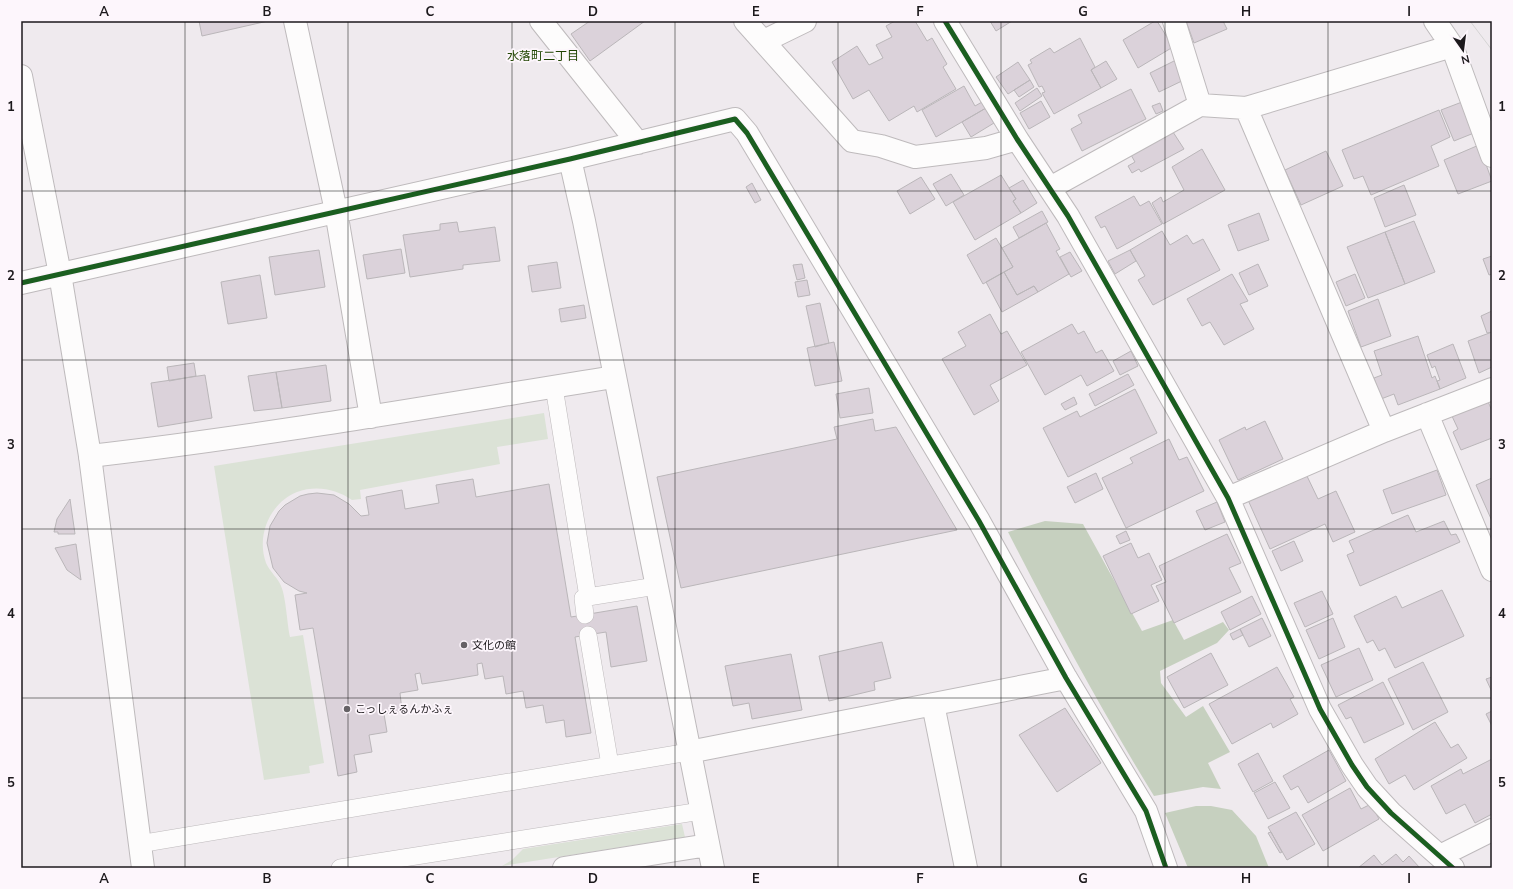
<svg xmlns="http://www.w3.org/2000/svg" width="1513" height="889" font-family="'Nunito Sans','Noto Sans JP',sans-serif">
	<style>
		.green { fill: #dbe2d6 }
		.forest { fill: #c6d0bf }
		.building { fill: #dbd2da; stroke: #bab6b9 }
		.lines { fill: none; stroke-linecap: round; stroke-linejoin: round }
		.service-casing { stroke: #bebabc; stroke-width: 18 }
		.minor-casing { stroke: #bebabc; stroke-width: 24 }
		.tertiary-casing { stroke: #bebabc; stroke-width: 24 }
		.service { stroke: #fdfcfc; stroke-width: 17 }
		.minor { stroke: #fdfcfc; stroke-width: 22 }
		.tertiary { stroke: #fdfcfc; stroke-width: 22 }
		.tram { stroke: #d5d4d4; stroke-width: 1 }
		.cycleway-casing { stroke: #fdf6fc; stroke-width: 8 }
		.cycleway { stroke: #1b5e20; stroke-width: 5 }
		.grid { fill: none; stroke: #1c191c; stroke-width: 1; stroke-opacity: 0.55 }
		.poi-dot { fill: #666266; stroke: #fdf6fc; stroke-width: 1.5 }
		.labels { text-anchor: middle; stroke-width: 3.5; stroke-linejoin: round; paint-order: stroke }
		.poi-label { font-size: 11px; fill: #1c191c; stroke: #fdf6fc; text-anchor: start }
		.neighbourhood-label { font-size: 12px; fill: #204502; stroke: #fdf6fc }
		.neatline { fill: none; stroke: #1c191c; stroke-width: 1.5 }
		.grid-label { font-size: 13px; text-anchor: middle; font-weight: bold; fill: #1c191c }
	</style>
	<rect width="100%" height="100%" fill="#efeaee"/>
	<path class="green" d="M544 413 548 439 497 447 500 464 360 490 361 499 352 500C336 489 316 485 297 492 270 503 256 535 266 563 270 572 278 578 281 586 286 597 287 623 290 637L303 635 324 763 309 766 310 773 264 780 214 466Z
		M682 824 685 837 502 866 512 860 523 849Z"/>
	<path class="forest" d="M1045 521 1083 524 1142 631 1173 620 1184 640 1223 622 1229 630 1217 643 1160 671 1161 683 1186 717 1203 706 1230 752 1208 763 1221 789 1203 787 1154 796C1101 710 1054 622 1008 532Z
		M1196 806H1211L1232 810 1256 836 1269 868H1188L1165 813Z"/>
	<path class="building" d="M199 21H268L202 36Z
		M590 21H645L590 61 571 34Z
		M895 21H915L927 41 932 38 947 64 943 67 956 89 917 112 914 106 889 121 869 90 853 99 832 62 857 46 869 65 883 58 876 45 892 37 886 26Z
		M990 21H1012L996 31Z
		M1155 21H1157L1173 47 1138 68 1123 40Z
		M1186 21H1223L1227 29 1194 43Z
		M1080 38 1095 67 1091 70 1101 88 1054 114 1042 93 1045 92 1042 86 1039 87 1028 65 1032 63 1030 60 1050 48 1054 53Z
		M1176 60 1186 79 1159 92 1150 73Z
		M1106 61 1117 79 1101 88 1091 70Z
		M1018 62 1030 80 1008 94 996 77Z
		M1030 80 1034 87 1019 97 1014 90Z
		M964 86 975 106 982 102 986 108 936 137 922 110Z
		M1037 88 1042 96 1020 111 1015 103Z
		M1131 89 1146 119 1082 151 1071 129 1082 123 1078 115Z
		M1041 101 1050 117 1029 129 1020 113Z
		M1462 102 1474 133 1454 141 1441 110Z
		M1160 103 1163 111 1156 114 1152 106Z
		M986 108 994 123 971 137 962 122Z
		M1439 110 1450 137 1431 146 1439 166 1371 195 1363 176 1354 179 1342 150Z
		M1173 132 1184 149 1141 172 1139 169 1132 173 1128 166 1135 162 1131 155Z
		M1479 145 1492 181 1458 194 1444 160Z
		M1202 149 1225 190 1163 224 1152 203 1161 197 1163 202 1184 190 1172 167Z
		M1326 151 1343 186 1301 205 1285 170Z
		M951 174 964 195 946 206 933 184Z
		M1001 175 1016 199 1013 201 1021 213 975 240 953 202Z
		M921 177 935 199 910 214 897 191Z
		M1023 180 1037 203 1021 213 1013 201 1016 199 1009 188Z
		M752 183 761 200 755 203 746 187Z
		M1404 185 1416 215 1385 227 1374 198Z
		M1134 196 1140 206 1149 201 1162 224 1117 249 1105 226 1101 228 1095 217Z
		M1042 211 1048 222 1019 238 1013 227Z
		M1259 213 1269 240 1238 251 1228 225Z
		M1414 221 1435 272 1405 284 1385 232Z
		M457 222 459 232 495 227 500 261 463 265V269L410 277 403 235 440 230V224Z
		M1046 223 1060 249 1056 251 1069 274 1038 292 1034 286 1017 295 1004 272 1013 267 1002 248Z
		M1162 231 1170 245 1187 235 1193 244 1203 239 1220 270 1153 305 1138 280 1145 276 1130 250Z
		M1385 232 1405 284 1368 298 1347 247Z
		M996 238 1013 267 983 284 967 255Z
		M401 249 405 273 367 279 363 255Z
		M319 250 325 287 275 295 269 257Z
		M1130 250 1136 261 1115 274 1108 261Z
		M1070 252 1082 271 1071 277 1060 257Z
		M1492 256V274L1489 275 1483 259Z
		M557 262 561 288 532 292 528 266Z
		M802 264 805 278 797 280 793 265Z
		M1258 264 1268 286 1249 295 1239 273Z
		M1004 272 1017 295 1034 286 1038 292 1002 312 986 282Z
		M1232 274 1248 301 1240 304 1254 329 1224 345 1210 322 1202 326 1187 299Z
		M1355 274 1365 298 1346 306 1336 282Z
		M260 275 267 318 228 324 221 282Z
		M807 280 810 295 798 297 795 282Z
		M1378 299 1391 336 1361 347 1348 311Z
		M820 303 829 343 815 347 806 306Z
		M584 305 586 318 561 322 559 309Z
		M1492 311V332L1487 333 1481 316Z
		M990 314 1001 334 1007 331 1027 365 990 385 999 401 974 415 942 359 966 346 958 332Z
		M1072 324 1078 334 1084 331 1096 353 1102 350 1114 371 1087 386 1081 375 1045 395 1021 352Z
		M1492 332V367L1479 373 1468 341Z
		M1418 336 1432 378 1435 376 1440 389 1398 405 1394 394 1381 399 1374 378 1382 375 1374 351Z
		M834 342 842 381 815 386 807 348Z
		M1453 344 1466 378 1440 389 1437 381 1440 380 1435 366 1432 368 1427 355Z
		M1131 351 1138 366 1120 375 1113 361Z
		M194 363 196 376 169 381 167 367Z
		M326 365 331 401 282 408 276 372Z
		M276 372 282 408 254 411 248 376Z
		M1128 374 1134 385 1095 406 1089 394Z
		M205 375 212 418 158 427 151 383Z
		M869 388 873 413 840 418 836 394Z
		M1135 389 1157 433 1068 477 1043 428 1077 411 1080 417Z
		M1074 397 1077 404 1065 410 1061 404Z
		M1487 399 1492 411V438L1461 450 1453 432 1458 429 1451 414Z
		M873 419 875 431 896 427 957 530 681 588 657 477 837 439 834 427Z
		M1265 421 1283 459 1238 480 1219 440 1245 427 1246 430Z
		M1169 439 1179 460 1187 457 1204 491 1126 528 1102 478 1133 463 1130 458Z
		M1437 470 1446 495 1392 514 1383 490Z
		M1096 473 1103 489 1075 503 1067 487Z
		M1306 474 1318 499 1336 491 1355 532 1333 542 1325 524 1270 549 1248 500Z
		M1492 478V521L1476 485Z
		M473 479 476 497 549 484 571 617 637 606 647 661 611 667 606 632 575 637 591 733 566 737 564 720 546 723 543 705 526 708 523 691 506 694 503 676 485 679 482 663 477 664 478 675 449 680 422 684 420 673 415 674 418 690 400 693 402 711 384 714 387 732 369 735 372 752 354 755 357 772 338 776 313 628 300 630 295 595 307 593 299 591 284 582 273 568 267 543 270 526 279 511 285 505 300 496 308 494 317 493 334 495 349 504 361 516 369 515 366 497 402 490 405 509 439 503 436 485Z
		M70 499 75 534H58V532H54L57 519Z
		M1217 502 1225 522 1205 530 1196 511Z
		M1408 515 1416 532 1444 521 1451 535 1456 534 1460 542 1360 586 1347 555 1354 552 1349 541Z
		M1126 531 1130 540 1120 544 1116 536Z
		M1227 534 1241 563 1229 568 1241 592 1174 623 1156 586 1166 582 1159 566Z
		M1294 541 1303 561 1281 571 1272 551Z
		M1131 543 1138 558 1149 553 1162 580 1151 585 1159 601 1131 614 1103 556Z
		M76 544 81 580 67 570 55 548Z
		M1442 590 1464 636 1395 668 1385 648 1379 651 1373 640 1367 643 1354 616 1396 596 1402 608Z
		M1322 591 1333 614 1305 627 1294 603Z
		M1252 596 1261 614 1230 630 1221 612Z
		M1262 618 1271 636 1249 647 1240 629Z
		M1333 618 1345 647 1319 659 1306 630Z
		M1240 629 1243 635 1233 640 1230 634Z
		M882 642 891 678 874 682 875 690 829 701 819 656Z
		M1359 648 1373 680 1336 697 1321 665Z
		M1211 653 1228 685 1184 708 1167 677Z
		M791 654 802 710 752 719 749 703 733 706 725 666Z
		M1423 662 1448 712 1413 730 1388 679Z
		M1277 667 1294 697 1290 699 1298 714 1273 728 1271 723 1232 744 1209 704Z
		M1492 677V692L1486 679Z
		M1383 682 1404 724 1364 743 1351 717 1346 719 1338 705Z
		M1065 708 1101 763 1057 792 1019 735Z
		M1492 711V726L1486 714Z
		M1435 722 1451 748 1458 744 1467 758 1414 790 1405 775 1389 784 1375 759Z
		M1329 750 1346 781 1308 803 1298 786 1291 790 1283 776Z
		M1258 753 1273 781 1253 792 1238 764Z
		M1492 759V814L1475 823 1465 804 1446 814 1431 786 1461 769 1463 774Z
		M1275 782 1290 808 1268 819 1254 793Z
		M1350 788 1361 809 1371 804 1379 819 1323 851 1302 815Z
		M1296 812 1315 844 1287 860 1268 827Z
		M1271 832 1282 852 1280 853 1268 833Z
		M1396 854 1403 862 1409 856 1420 868H1358L1374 855 1382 865Z"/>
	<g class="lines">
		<g class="service-casing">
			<path id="service" d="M554 387 588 597 656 586
				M585 615 583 598 588 597
				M588 635 610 765
				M139 844 689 752
				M340 868 701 811"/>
		</g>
		<g class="minor-casing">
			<path id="minor" d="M295 21 336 211 371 417
				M541 21 638 143
				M745 21 852 141 881 146 915 157 986 148 1017 139
				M945 21 1017 139 1068 216 1228 498 1320 709 1352 765 1367 787 1391 813 1453 868
				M1174 21 1200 105 1246 108 1384 431
				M1435 21 1452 46 1492 156
				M764 41 805 21
				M1246 108 1452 46
				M570 159 584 221 713 868
				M1050 188 1200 105
				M21 283 570 159 735 119 747 133 979 521 1066 678 1146 811 1166 868
				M1427 414 1492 570
				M90 456C265 436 439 405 614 377
				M1228 498 1384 431 1492 389
				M933 704 966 868
				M689 752 1066 678
				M1440 856 1492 830
				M564 868 708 845"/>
		</g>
		<g class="tertiary-casing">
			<path id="tertiary" d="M21 76 60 274 90 456 143 868"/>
		</g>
		<use href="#service" class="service"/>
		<use href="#minor" class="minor"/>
		<use href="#tertiary" class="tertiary"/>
		<path class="tram" d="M1470 21 1492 50"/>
		<g class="cycleway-casing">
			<path id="cycleway" d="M945 21 1017 139 1068 216 1228 498 1320 709 1352 765 1367 787 1391 813 1453 868
				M21 283 570 159 735 119 747 133 979 521 1066 678 1146 811 1166 868"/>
		</g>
		<use href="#cycleway" class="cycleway"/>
	</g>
	<path class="grid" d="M185 21V868M348 21V868M512 21V868M675 21V868M838 21V868M1001 21V868M1165 21V868M1328 21V868M21 191H1492M21 360H1492M21 529H1492M21 698H1492"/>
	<g class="poi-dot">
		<circle cx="464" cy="645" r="4"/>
		<circle cx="347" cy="709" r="4"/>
	</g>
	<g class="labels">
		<g class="poi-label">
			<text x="472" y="649">文化の館</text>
			<text x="355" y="713">こっしぇるんかふぇ</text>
		</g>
		<g class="neighbourhood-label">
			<text x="543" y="60">水落町二丁目</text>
		</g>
	</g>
	<rect width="1513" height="889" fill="none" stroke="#fdf6fc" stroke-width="44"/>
	<g transform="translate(1463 50) rotate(166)" stroke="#fdf6fc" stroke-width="3" paint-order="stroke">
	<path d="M0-3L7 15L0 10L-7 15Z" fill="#1c191c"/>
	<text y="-6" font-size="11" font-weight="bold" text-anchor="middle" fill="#1c191c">N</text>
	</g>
	<rect x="22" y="22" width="1469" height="845" class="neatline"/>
	<g class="grid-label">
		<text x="104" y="16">A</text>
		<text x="267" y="16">B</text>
		<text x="430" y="16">C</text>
		<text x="593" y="16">D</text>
		<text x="756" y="16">E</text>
		<text x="920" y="16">F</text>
		<text x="1083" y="16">G</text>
		<text x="1246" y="16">H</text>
		<text x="1409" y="16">I</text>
		<text x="11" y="111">1</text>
		<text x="1502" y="111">1</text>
		<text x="11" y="280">2</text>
		<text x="1502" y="280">2</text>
		<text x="11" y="449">3</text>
		<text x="1502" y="449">3</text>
		<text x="11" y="618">4</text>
		<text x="1502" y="618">4</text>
		<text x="11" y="787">5</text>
		<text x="1502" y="787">5</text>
		<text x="104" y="883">A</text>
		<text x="267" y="883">B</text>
		<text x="430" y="883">C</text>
		<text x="593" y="883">D</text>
		<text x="756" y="883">E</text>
		<text x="920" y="883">F</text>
		<text x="1083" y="883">G</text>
		<text x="1246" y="883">H</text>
		<text x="1409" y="883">I</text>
	</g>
</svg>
